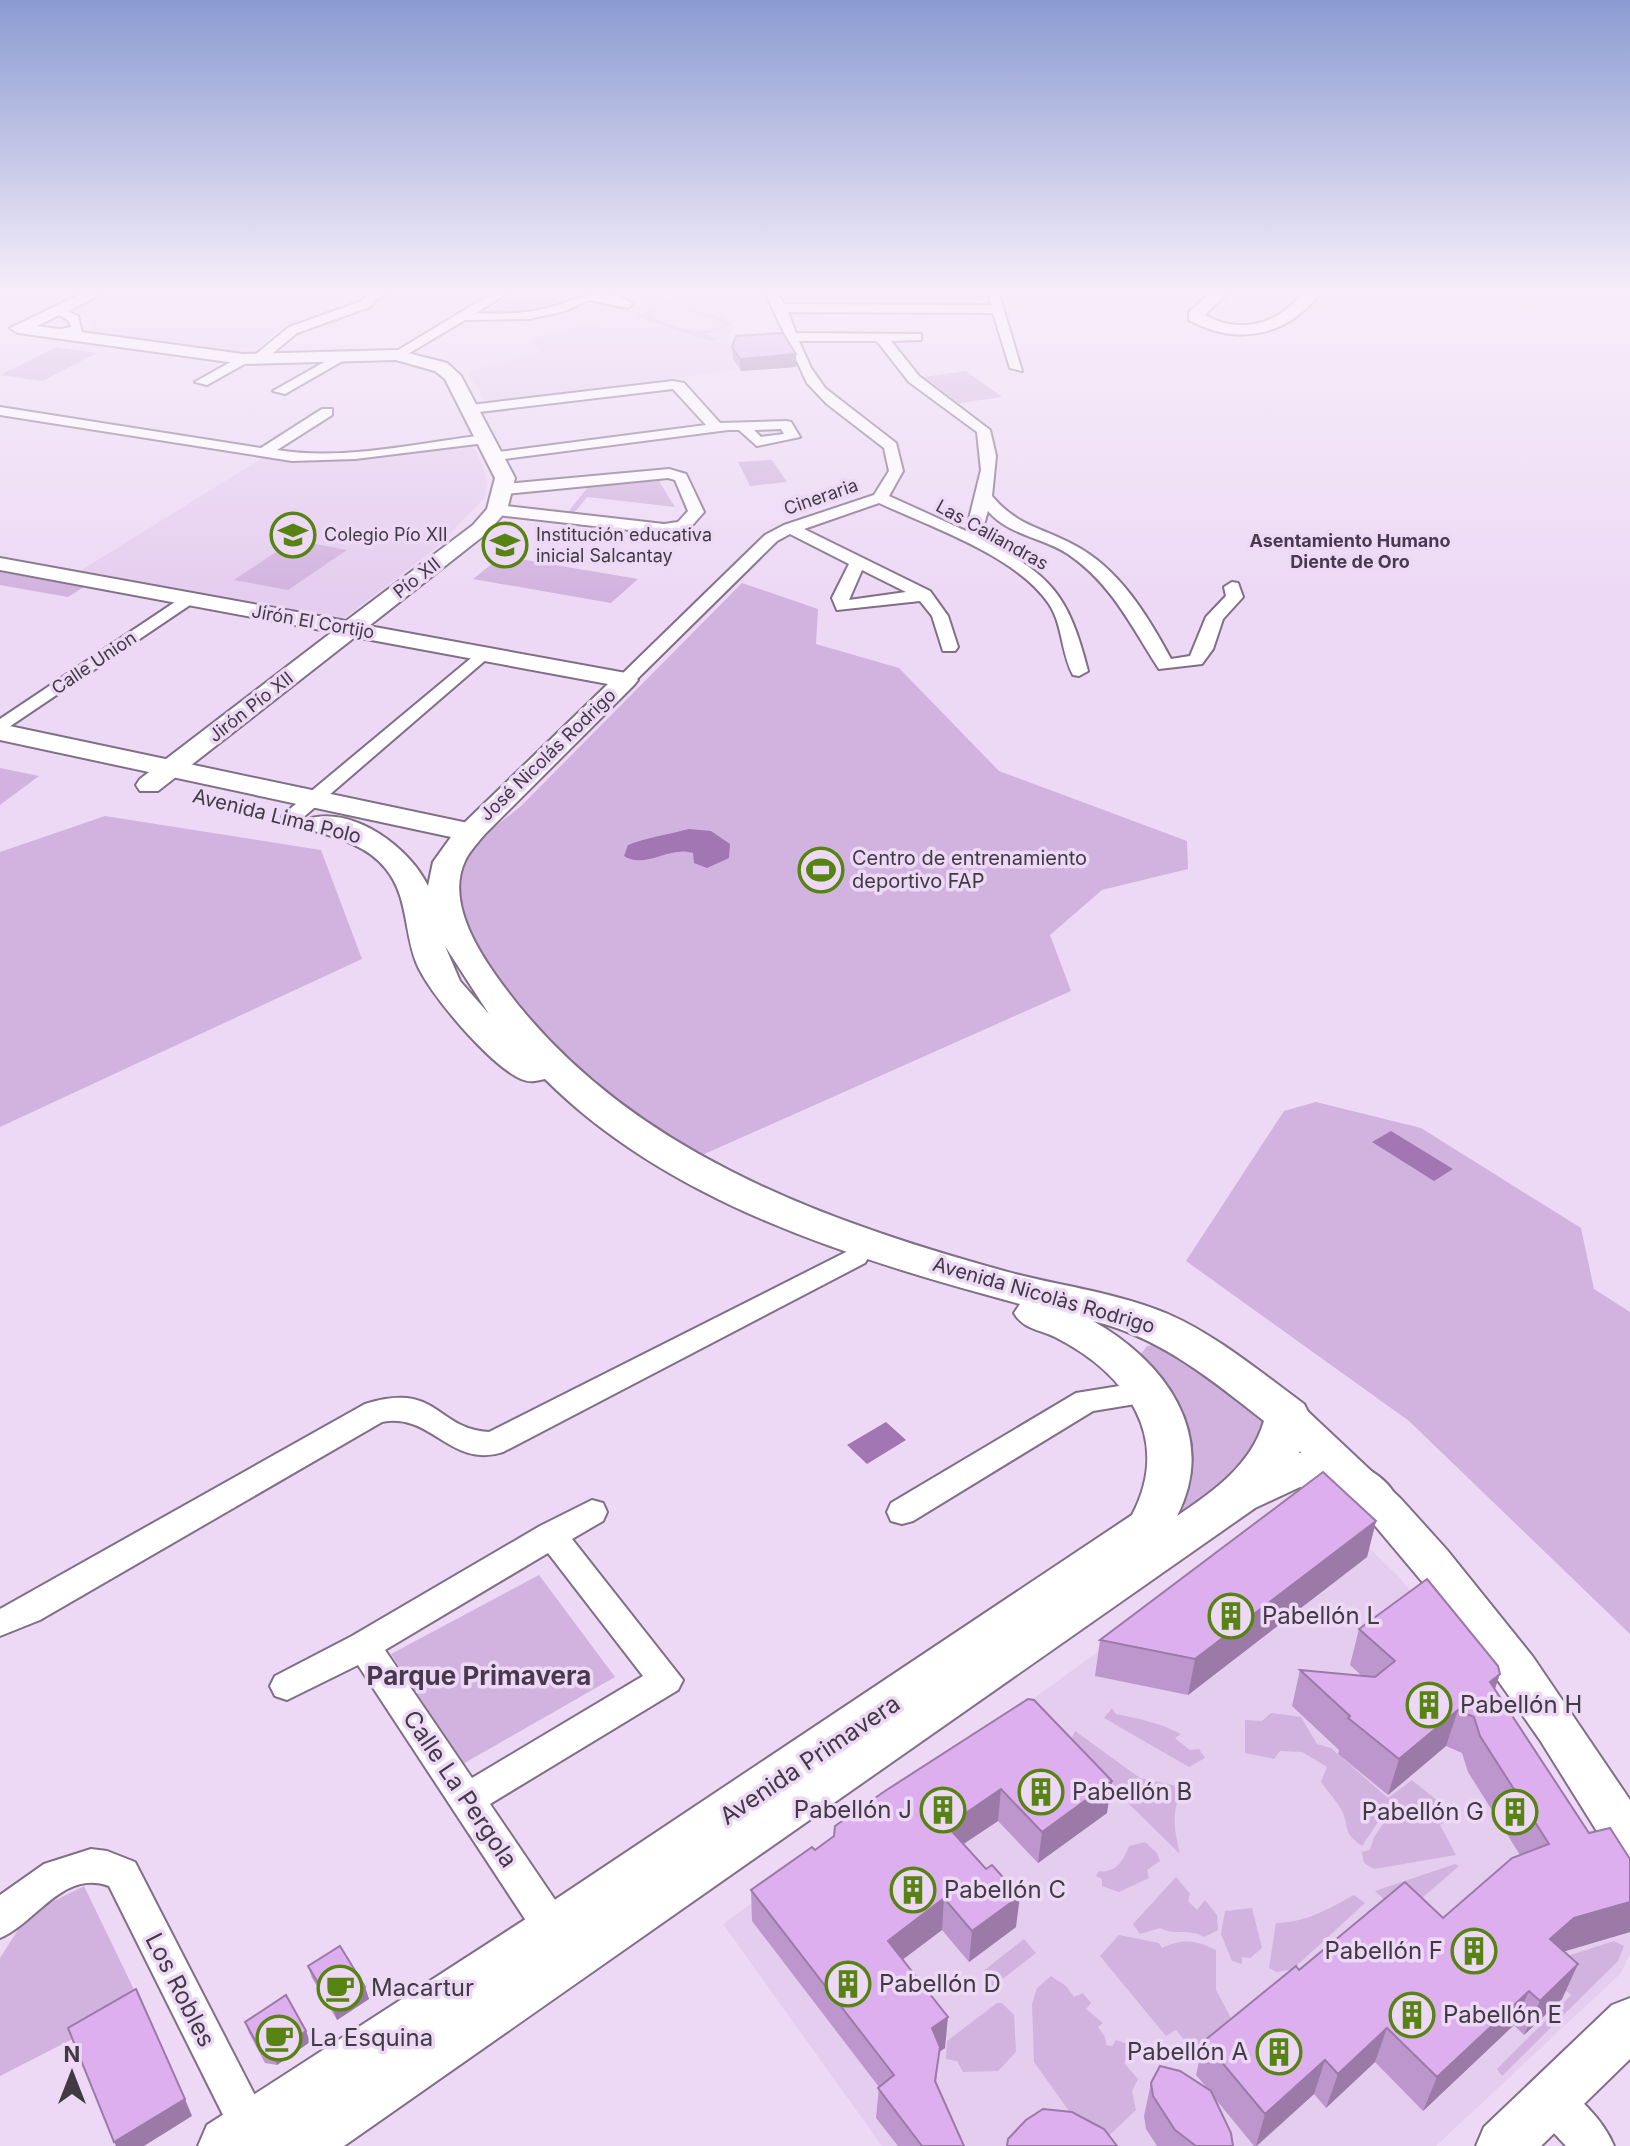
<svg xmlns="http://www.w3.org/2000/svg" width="1630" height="2146" font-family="Inter,sans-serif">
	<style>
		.built { fill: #e5cdef }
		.green { fill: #d2b3df; fill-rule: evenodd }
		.water { fill: #a176b2 }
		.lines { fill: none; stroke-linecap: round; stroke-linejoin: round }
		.street-casing { stroke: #806f87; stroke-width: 4 }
		.secondary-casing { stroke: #806f87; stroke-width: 4 }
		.primary-casing { stroke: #806f87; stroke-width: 4 }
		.street { fill: #fff; fill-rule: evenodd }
		.secondary { fill: #fff; fill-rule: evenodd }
		.primary { fill: #fff; fill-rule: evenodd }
		.wall { fill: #be96ce }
		.shaded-wall { fill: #9b7aa7 }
		.building { fill: #ddafef; stroke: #9b7aa7; stroke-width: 2 }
		.labels { text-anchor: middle; stroke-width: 7; stroke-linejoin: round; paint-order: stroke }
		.far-street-label { font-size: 18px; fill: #413a45; stroke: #edd9f5 }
		.far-poi-label { font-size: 18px; fill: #413a45; stroke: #edd9f5; text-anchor: start }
		.far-neighbourhood-label { font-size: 18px; font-weight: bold; fill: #49394f; stroke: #edd9f5 }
		.street-label { font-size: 20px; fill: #413a45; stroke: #edd9f5 }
		.poi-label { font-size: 20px; fill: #413a45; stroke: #edd9f5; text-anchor: start }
		.near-poi-label { font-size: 24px; fill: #413a45; stroke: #edd9f5; text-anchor: start }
		.near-street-label { font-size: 24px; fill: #413a45; stroke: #edd9f5 }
		.near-neighbourhood-label { font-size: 26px; font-weight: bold; fill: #49394f; stroke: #edd9f5 }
	</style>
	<rect width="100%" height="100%" fill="#edd9f5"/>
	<path class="built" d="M106 294H288L250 314 305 322 275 333 251 354 97 337 86 315 72 309Z
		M690 294H703L718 302 715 304 730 316 733 325 727 343 733 346 730 359 737 370 486 402 468 372 541 352 529 339Z
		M469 445 474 447 483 466 487 483 484 498 436 548 343 619 80 571 262 458 342 461Z
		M1308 1499 1354 1533 1399 1577 1458 1647 1630 1900V1954L1621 1973 1436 2146H882L723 1924Z"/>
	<path class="green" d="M514 294H576C544 307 517 315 483 313Z
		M682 306 726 319 731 325 704 334 717 339 711 341 635 316 658 307ZM682 309 720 321 723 325C704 338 668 328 652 315L659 310Z
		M56 347 97 353 42 381 0 375Z
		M966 371 1002 397 959 403 924 377Z
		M772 460 787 482 750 486 738 462Z
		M659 481 675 507 587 497 574 513 568 512 588 487Z
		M294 540 347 550 288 590 234 580Z
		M502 556 638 579 611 603 473 579Z
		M0 572 84 587 68 597 0 585Z
		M742 583 818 609 816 644 899 668 999 771 1187 841 1188 869 1102 890 1050 935 1071 991 700 1156 632 1115 565 1056 521 1010 491 967 464 939 454 915 457 871 481 838 521 806Z
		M0 768 39 776 0 805Z
		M105 816 321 850 362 959 0 1127V852Z
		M1316 1102 1421 1128 1581 1228 1594 1289 1630 1312V1634L1409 1421 1186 1261 1284 1111Z
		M1161 1344 1267 1416 1271 1442 1166 1524 1140 1355 1147 1346Z
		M539 1575 615 1677 463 1764 391 1654Z
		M1112 1708 1116 1714C1140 1719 1158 1722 1181 1734L1175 1738 1190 1750 1199 1749 1205 1758 1189 1767 1104 1718Z
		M1271 1713 1301 1717 1317 1744 1331 1748 1388 1798 1412 1780 1454 1814 1440 1825 1456 1855 1374 1869 1364 1863 1362 1852 1370 1850 1374 1837 1395 1807 1389 1806 1362 1846C1341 1832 1350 1825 1341 1809 1335 1799 1327 1791 1321 1782L1327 1767 1302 1752 1280 1751 1274 1759 1245 1753V1720L1262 1721Z
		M1075 1731 1140 1778 1177 1786 1180 1795C1171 1815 1175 1832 1180 1854L1069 1745Z
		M1145 1842 1157 1853 1160 1861 1147 1870 1149 1878 1119 1892 1102 1886V1879L1096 1876 1099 1871C1116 1874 1124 1859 1129 1846Z
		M1455 1864 1459 1866 1415 1904 1387 1902 1375 1891Z
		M1176 1877 1190 1894 1188 1901 1197 1910 1205 1900 1217 1915 1218 1930 1204 1937C1189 1928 1175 1936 1160 1928L1140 1934 1133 1924Z
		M84 1886 141 2004 0 2076V1958L28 1914Z
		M1354 1895 1365 1903 1293 1969 1277 1972 1269 1968 1276 1923C1304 1923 1329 1909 1354 1895Z
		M1252 1908 1262 1948 1250 1958 1242 1957V1964L1232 1961 1221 1934 1225 1911Z
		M1119 1935 1159 1943 1162 1948C1182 1938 1197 1940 1216 1950V1990L1231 2018 1193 2050 1176 2030 1166 2036 1100 1956Z
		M1024 1939 1036 1953 991 1988 982 1972Z
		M1614 1941 1624 1946 1618 1961 1502 2076 1497 2069 1571 1995 1542 1969 1552 1961Z
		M1051 1976 1066 1986 1074 1997 1083 1993 1091 2003 1086 2009 1103 2023 1098 2027 1105 2037 1106 2045 1112 2046 1116 2040 1130 2045 1129 2055 1124 2063 1138 2079 1132 2091 1136 2110 1098 2146H1094L1034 2062 1032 2004 1037 1988Z
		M997 2003H1002L1014 2015 1016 2052 998 2071 963 2072 957 2061 946 2059 947 2041Z"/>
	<path class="water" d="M689 829 711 831 730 844 729 858 707 868 694 863 693 853C669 845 645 870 624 856L628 845C645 838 670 834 689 829Z
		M1391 1131 1453 1169 1434 1181 1372 1142Z
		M886 1422 906 1440 867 1464 847 1445Z"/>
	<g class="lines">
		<g class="street-casing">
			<path id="street" d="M367 294H388L375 300 370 307 297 333 262 362 250 359 289 327 362 301Z
				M491 294H506L476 313C497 314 518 314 539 310 571 304 600 281 633 304L627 308 589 300 565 311 529 319 465 320 401 358 390 355Z
				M766 294H778L784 304 991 305 989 294H999L1022 371 1010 368 993 313 788 312 796 333 921 334V340L891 341 919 376 990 430 996 456 992 496C1018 527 1042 527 1076 546 1119 569 1148 616 1171 659L1190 656 1206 617 1226 596 1224 587 1232 582 1238 583 1243 597 1223 619 1213 649 1202 664 1159 669C1131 626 1112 584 1068 554 1042 537 1008 535 988 511L980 538C1051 575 1068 593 1088 671L1079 676 1073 675C1061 653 1063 625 1049 604 1017 556 931 527 879 503L804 529 930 591 948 616 958 647 955 651H943L932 616 920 601 837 610 832 598 849 564 790 534 777 541 632 684H620V676L765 535 784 525 874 495 889 471 884 448 827 404 807 383ZM799 341H877L909 382 977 432 981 470 966 531 889 496 903 471 896 443 825 388 811 368ZM862 570 906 592 849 600Z
				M59 307 78 316 82 333 51 337V331L71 327 69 321 53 311Z
				M342 352 353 355 285 394 273 391Z
				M243 355 248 356V362L207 385 195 382Z
				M673 381 684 383 720 423 786 421 791 422 800 437 757 446 739 430H728L496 460 489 456 491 453 706 425 673 389 471 413 464 409 471 405ZM781 429 784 434 761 437 754 430Z
				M0 407 261 448 322 409H332V415L277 450C344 461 418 443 485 435L492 439 485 443 355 459 292 461 0 415Z
				M669 469 686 474 704 512 689 529 664 534 497 515 489 510 497 505 664 524 678 522 688 511 675 480 668 478 505 494 497 489 505 484Z
				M187 594 193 595V603L0 733V719Z
				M482 649 491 654 488 658 299 821H285L282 817 285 813Z
				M856 1247 865 1249 869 1256 865 1263 503 1452C450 1469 432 1412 382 1422L40 1620 0 1636V1609L365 1404C439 1381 435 1429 489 1432Z
				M1150 1381 1160 1384 1164 1392 1160 1400 1093 1411 913 1521 902 1524 891 1521 887 1512 891 1503 1076 1393Z
				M592 1500 603 1503 607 1512 603 1521 572 1539 683 1680 678 1690 490 1804 568 1919 574 1932 568 1945 555 1950 542 1945 358 1665 287 1700 275 1696 270 1686 275 1676 352 1636 540 1526ZM548 1553 643 1676 472 1778 385 1650Z
				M91 1849 107 1851 135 1862 266 2117 272 2131 266 2145H238L109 1886C63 1869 36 1923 0 1938V1895L44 1864Z
				M1551 2081C1576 2091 1604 2121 1614 2146H1566L1537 2115 1531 2101 1537 2087Z"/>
		</g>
		<g class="secondary-casing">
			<path id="secondary" d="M81 294H102L37 326 243 354 396 350 447 363 461 376 515 478 507 510 487 533 369 626 626 673 634 675 638 680 634 685 481 838H461L457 832 461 826 608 684 355 637 158 791H140L136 785 140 779 332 632 0 570V558L346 621 473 525 487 509 495 478 445 379 435 371 396 360 243 364 18 333 10 328Z
				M1209 294H1226L1205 315C1240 335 1278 324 1302 294H1319C1287 337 1235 346 1189 320V312Z
				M1288 1401 1302 1406 1401 1499 1447 1550 1533 1657 1630 1800V1864L1613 1857 1540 1740 1461 1628 1372 1522 1274 1426 1268 1416 1274 1406Z
				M1630 1998V2059L1541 2146H1476L1484 2127 1612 2005Z"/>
		</g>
		<g class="primary-casing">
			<path id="primary" d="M0 724 482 826 486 832C479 842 470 850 465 861 445 903 481 956 505 988 625 1149 817 1219 1004 1271 1059 1286 1116 1292 1168 1314 1218 1336 1260 1372 1304 1404L1310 1416 1299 1453C1329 1450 1379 1466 1394 1493L1387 1506 1371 1511 1312 1487H1300L1255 1508 344 2146H198L207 2125 535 1913 1132 1515C1173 1437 1126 1373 1055 1337 1039 1329 1023 1329 1014 1313L1020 1304C854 1259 670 1204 545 1079 536 1081 530 1083 521 1079 490 1065 428 993 416 962 404 931 408 896 386 869 368 846 339 838 311 830L307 824 311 818C355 807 410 848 428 886L433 862 451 837 0 740ZM445 946 489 1014 460 981ZM1093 1321C1160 1337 1212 1380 1264 1421 1251 1465 1214 1491 1177 1516 1219 1434 1164 1361 1093 1321Z"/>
		</g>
		<use href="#street" class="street"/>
		<use href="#secondary" class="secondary"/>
		<use href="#primary" class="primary"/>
	</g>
	<path class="wall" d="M732 347 796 354V367L741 371 733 359Z
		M1376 1521 1367 1557 1188 1695 1095 1676 1100 1640Z
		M1359 1629 1495 1690 1589 1833 1630 1859V1932L1564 1951 1578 1964 1562 1999 1524 2035 1514 2025 1423 2111 1375 2062 1326 2108 1314 2094 1257 2146H1254L1213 2096 1233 2146H1157L1146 2129 1144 2116 1151 2083 1207 2088 1196 2075 1204 2041 1299 1970 1443 1918 1520 1855 1468 1772 1462 1753 1446 1746 1388 1795 1338 1754 1339 1750 1292 1706 1300 1670 1362 1676 1350 1665Z
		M1028 1699 1107 1813 1038 1863 998 1821 963 1844 1016 1927 969 1962 942 1930 902 1960 945 2048 939 2052 936 2084 964 2146H898L876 2118 879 2087 752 1921 751 1890 815 1850Z
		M308 1966 365 1987 369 1999 337 2020 312 1978Z
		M245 2022 306 2031 310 2042 277 2065 265 2063 249 2033Z"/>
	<path class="shaded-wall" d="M796 354V367L741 371 740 359Z
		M1376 1521 1367 1557 1188 1695 1195 1659Z
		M1500 1674 1488 1710 1490 1682Z
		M1458 1710 1446 1746 1388 1795 1399 1759Z
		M1112 1781 1107 1813 1038 1863 1042 1832Z
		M1001 1789 998 1821 944 1857 947 1826Z
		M1020 1896 1016 1927 969 1962 972 1931Z
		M944 1898 942 1930 886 1972 888 1941Z
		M1630 1902V1932L1559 1953 1550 1939 1574 1918Z
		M1578 1964 1562 1999 1524 2035 1540 2001Z
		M365 1987 369 1999 337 2020 333 2008Z
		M1529 1991 1514 2025 1423 2111 1437 2077Z
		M948 2017 945 2048 939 2052 932 2111V2028Z
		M1387 2028 1375 2062 1326 2108 1338 2074Z
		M306 2031 310 2042 277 2065 273 2053Z
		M1325 2060 1314 2094 1256 2146 1265 2114Z
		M185 2099 192 2116 144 2146H116L114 2142Z"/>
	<path class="building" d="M783 333 796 354 740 359 732 347 736 336Z
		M1323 1472 1376 1521 1195 1659 1100 1640Z
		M1427 1579 1498 1666 1500 1674 1490 1682 1589 1833 1610 1828 1630 1859V1902L1574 1918 1550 1939 1578 1964 1540 2001 1529 1991 1437 2077 1387 2028 1338 2074 1325 2060 1265 2114 1204 2041 1296 1966 1299 1970 1405 1882 1443 1918 1512 1858 1549 1844 1480 1736 1474 1717 1458 1710 1399 1759 1348 1718 1350 1716 1300 1670 1375 1677 1395 1661 1359 1629Z
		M1028 1699 1034 1700 1112 1781 1042 1832 1001 1789 947 1826 986 1869 992 1865 1020 1896 972 1931 944 1898 888 1941 948 2017 932 2028 940 2047 935 2081 964 2146H922L878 2088 894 2075 751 1890 812 1847 815 1850 834 1836 835 1826 885 1791Z
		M340 1946 365 1987 333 2008 308 1966Z
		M136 1989 185 2099 114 2142 68 2028Z
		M286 1995 306 2031 273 2053 261 2051 245 2022Z
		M1160 2066 1180 2071 1211 2091 1231 2133 1233 2146H1196L1175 2130 1153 2096 1151 2083Z
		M1043 2109 1072 2112 1104 2129 1117 2146H1007L1008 2139 1026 2120Z"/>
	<linearGradient id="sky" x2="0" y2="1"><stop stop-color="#8b9bd2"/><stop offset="0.49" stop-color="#f7eefa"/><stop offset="1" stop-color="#f7eefa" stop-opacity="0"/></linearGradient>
	<rect width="1630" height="594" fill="url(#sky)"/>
	<defs>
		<g id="school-ring" transform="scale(2.3)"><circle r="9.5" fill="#edd9f5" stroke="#568312" stroke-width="1.5"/><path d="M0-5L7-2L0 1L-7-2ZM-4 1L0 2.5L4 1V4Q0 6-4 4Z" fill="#568312"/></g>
		<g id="stadium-ring" transform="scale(2.3)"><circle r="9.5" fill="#edd9f5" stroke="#568312" stroke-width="1.5"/><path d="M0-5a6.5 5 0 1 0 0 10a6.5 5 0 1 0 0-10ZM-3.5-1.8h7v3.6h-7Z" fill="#568312"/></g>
		<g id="building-ring" transform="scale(2.3)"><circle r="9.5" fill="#edd9f5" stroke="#568312" stroke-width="1.5"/><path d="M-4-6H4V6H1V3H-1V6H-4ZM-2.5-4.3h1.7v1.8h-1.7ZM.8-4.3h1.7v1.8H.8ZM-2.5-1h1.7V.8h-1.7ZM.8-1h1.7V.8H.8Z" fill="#568312"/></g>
		<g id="cafe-ring" transform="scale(2.3)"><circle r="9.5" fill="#edd9f5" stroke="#568312" stroke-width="1.5"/><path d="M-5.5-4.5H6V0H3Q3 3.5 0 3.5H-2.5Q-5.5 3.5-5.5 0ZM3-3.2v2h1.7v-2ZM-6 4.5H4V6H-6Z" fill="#568312"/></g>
	</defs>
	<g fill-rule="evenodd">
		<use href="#school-ring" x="293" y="535"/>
		<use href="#school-ring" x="505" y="545"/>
		<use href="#stadium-ring" x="821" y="870"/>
		<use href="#building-ring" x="1231" y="1616"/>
		<use href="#building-ring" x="1429" y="1705"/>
		<use href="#building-ring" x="1041" y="1792"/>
		<use href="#building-ring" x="943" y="1810"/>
		<use href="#building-ring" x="1515" y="1812"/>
		<use href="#building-ring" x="913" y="1890"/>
		<use href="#building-ring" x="1474" y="1951"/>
		<use href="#building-ring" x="848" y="1984"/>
		<use href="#cafe-ring" x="340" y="1988"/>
		<use href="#building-ring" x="1412" y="2015"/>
		<use href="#cafe-ring" x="279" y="2038"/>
		<use href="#building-ring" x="1279" y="2052"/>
	</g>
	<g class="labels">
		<g class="far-street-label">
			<text transform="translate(821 497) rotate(-19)" y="6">Cineraria</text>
			<text transform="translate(992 535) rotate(29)" y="6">Las Caliandras</text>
			<text transform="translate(417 578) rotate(-38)" y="6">Pío XII</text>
			<text transform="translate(313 622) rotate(10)" y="6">Jirón El Cortijo</text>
			<text transform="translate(94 663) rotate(-34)" y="6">Calle Union</text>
			<text transform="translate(251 707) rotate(-38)" y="6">Jirón Pío XII</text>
			<text transform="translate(548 755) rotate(-44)" y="6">José Nicolás Rodrigo</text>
		</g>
		<g class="far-poi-label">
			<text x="324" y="541">Colegio Pío XII</text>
			<text x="536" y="541">Institución educativa<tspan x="536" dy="21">inicial Salcantay</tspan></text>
		</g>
		<g class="far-neighbourhood-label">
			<text x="1350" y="547">Asentamiento Humano<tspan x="1350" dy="21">Diente de Oro</tspan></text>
		</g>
		<g class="street-label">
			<text transform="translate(277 816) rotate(14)" y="7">Avenida Lima Polo</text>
			<text transform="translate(1044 1295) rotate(16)" y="7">Avenida Nicolàs Rodrigo</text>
		</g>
		<g class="poi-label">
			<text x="852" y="865">Centro de entrenamiento<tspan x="852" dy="23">deportivo FAP</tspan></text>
		</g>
		<g class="near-poi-label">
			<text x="1262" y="1624">Pabellón L</text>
			<text x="1460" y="1713">Pabellón H</text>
			<text x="1072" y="1800">Pabellón B</text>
			<text x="912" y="1818" text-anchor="end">Pabellón J</text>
			<text x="1484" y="1820" text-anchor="end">Pabellón G</text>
			<text x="944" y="1898">Pabellón C</text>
			<text x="1443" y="1959" text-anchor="end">Pabellón F</text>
			<text x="879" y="1992">Pabellón D</text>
			<text x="371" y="1996">Macartur</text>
			<text x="1443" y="2023">Pabellón E</text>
			<text x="310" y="2046">La Esquina</text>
			<text x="1248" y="2060" text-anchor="end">Pabellón A</text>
		</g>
		<g class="near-street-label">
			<text transform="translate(810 1760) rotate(-34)" y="8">Avenida Primavera</text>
			<text transform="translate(460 1789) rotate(56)" y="8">Calle La Pergola</text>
			<text transform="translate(180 1990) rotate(63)" y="8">Los Robles</text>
		</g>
		<g class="near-neighbourhood-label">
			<text x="479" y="1685">Parque Primavera</text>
		</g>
	</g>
	<g transform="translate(72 2074)" stroke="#edd9f5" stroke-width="6" paint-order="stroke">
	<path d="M0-6L14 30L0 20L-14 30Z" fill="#413a45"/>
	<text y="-12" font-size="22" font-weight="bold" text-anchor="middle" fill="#413a45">N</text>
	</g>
</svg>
